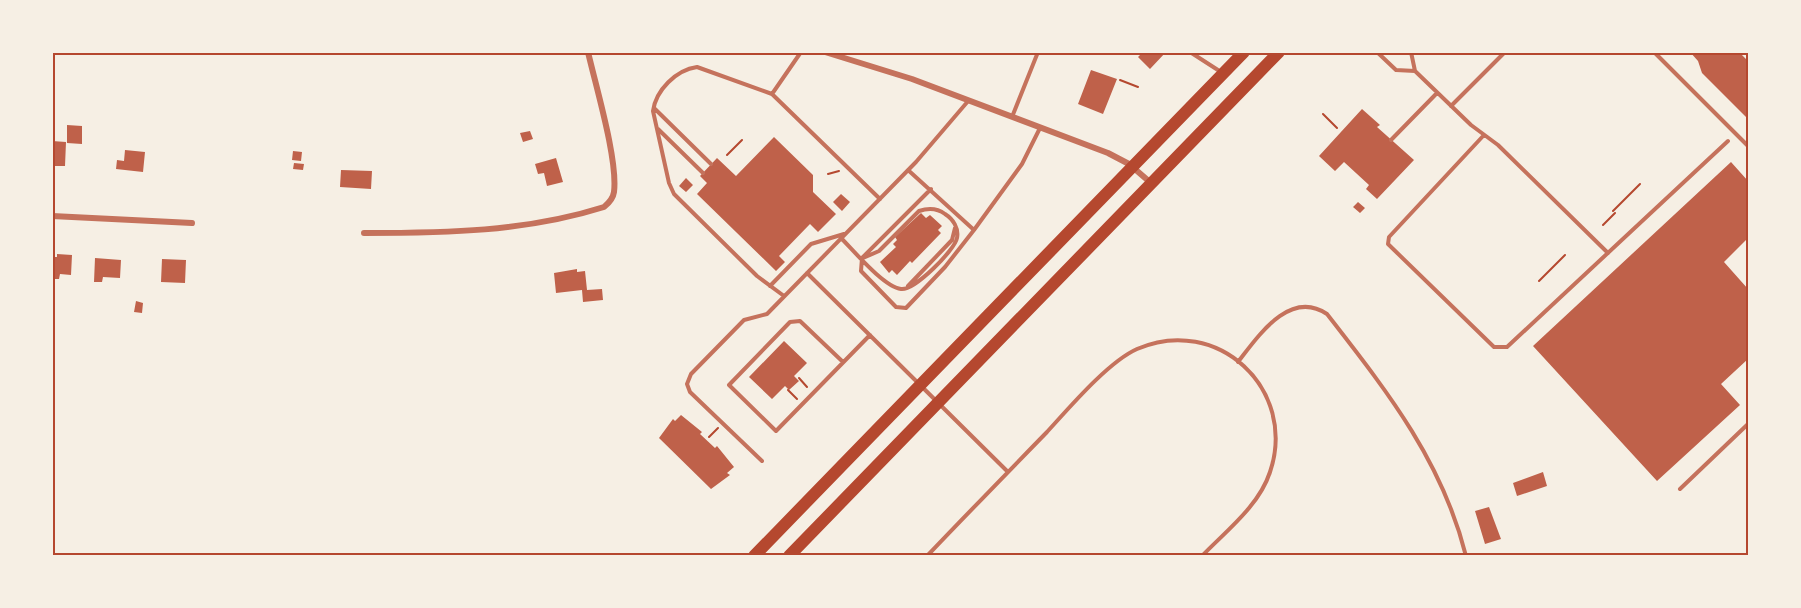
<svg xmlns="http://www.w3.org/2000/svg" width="1801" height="608" font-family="Ubuntu,sans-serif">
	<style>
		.building { fill: #bf614a }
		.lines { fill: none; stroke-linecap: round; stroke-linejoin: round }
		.path { stroke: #b5482f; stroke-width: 2 }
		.service { stroke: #c5725c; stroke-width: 4 }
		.minor { stroke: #c5725c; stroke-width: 6 }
		.primary { stroke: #b5482f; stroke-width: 12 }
		.neatline { fill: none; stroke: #b5482f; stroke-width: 2 }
	</style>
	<rect width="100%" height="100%" fill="#f6efe4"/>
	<path class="building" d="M1143 52H1166L1150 69 1138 57Z
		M1690 52H1739L1748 61V119L1702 73 1698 61Z
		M1091 70 1117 79 1103 114 1078 104Z
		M1362 109 1380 125 1377 127 1414 160 1377 199 1366 189 1369 185 1344 162 1335 171 1319 156Z
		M67 125 82 126V144L67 143Z
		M530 131 533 139 523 142 520 133Z
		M774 137 813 175V192L836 214 818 232 810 224 779 256 785 262 776 271 697 194 707 183 700 176 717 158 736 176Z
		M52 141 66 142 65 166H52Z
		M125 150 145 152 143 172 116 169 117 160 124 161Z
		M293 151 302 152 301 161 292 160Z
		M556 158 563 182 547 186 544 173 538 174 535 164Z
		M1731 162 1748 181V223L1746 226 1748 238 1724 262 1748 289V359L1721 384 1740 405 1657 481 1533 346Z
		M294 163 304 164 303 170 293 169Z
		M341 170 372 171 371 189 340 187Z
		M686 178 693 185 686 192 679 186Z
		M841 194 850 202 842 211 833 202Z
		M1358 202 1365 208 1360 213 1353 207Z
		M921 213 926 218 930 215 942 226 938 230 941 233 912 263 910 261 897 275 892 270 889 273 880 262 896 247 893 244 897 240 895 237Z
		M57 254 72 255 71 275 60 274 59 279H52V257H57Z
		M95 258 121 260 120 278 103 277 102 282H94Z
		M162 259 186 260 185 283 161 282Z
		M577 269V272L585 271 587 290 602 289 603 300 583 302 582 290 556 293 554 273Z
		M136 301 143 303 142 313 134 312Z
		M784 341 807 363 794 376 799 381 789 390 785 386 772 399 749 377Z
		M681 415 702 432 700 434 715 448 717 446 734 467 727 473 730 475 711 489 659 438 673 419 675 421Z
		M1543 472 1547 486 1517 496 1513 483Z
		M1489 507 1501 539 1485 544 1475 511Z"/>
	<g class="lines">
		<path class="path" d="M1120 80 1138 87
			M1323 114 1337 128
			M727 155 742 140
			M828 174 839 171
			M1613 211 1640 184
			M1603 225 1615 213
			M1539 281 1565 255
			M799 378 807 387
			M788 390 797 399
			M709 437 718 428"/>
		<path class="service" d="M801 52 772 94 880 199
			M1190 52 1221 72
			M1377 52 1396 70 1415 71
			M1411 52 1415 71 1471 125 1498 145 1608 253
			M1654 52 1748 146
			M772 94 697 67C676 70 656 90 653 111L669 183 674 194 757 276 784 296
			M1451 106 1505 52
			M654 108 711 164
			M1012 117 1038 52
			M658 129 703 173
			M1484 135 1389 237 1388 244 1494 347H1507L1728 141
			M1391 140 1437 93
			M908 170 974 230
			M931 189 862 258 861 271 896 307 906 308 945 267 974 230 1022 164 1040 128
			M841 238C854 251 884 287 901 289 914 291 955 250 957 238 959 228 953 219 945 214 937 208 928 208 919 211L879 251 863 258
			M807 273 1008 472
			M770 286 811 244 844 234
			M908 286 952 240 955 228
			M843 362 800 321 790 322 729 385 776 431 870 335
			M1238 362C1259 335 1290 289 1327 314 1386 390 1442 460 1466 556
			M762 461 690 392 687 384 691 374 744 320 767 314 916 162 969 100
			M1680 489 1748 424
			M927 556C967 514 1007 473 1047 432 1069 408 1108 362 1137 349 1217 314 1298 389 1270 472 1259 506 1226 531 1202 556"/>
		<path class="minor" d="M825 52 912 79 1108 153 1129 164 1151 183
			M52 216 192 223
			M364 233C445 233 525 232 604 207 609 203 613 199 614 192 618 160 596 87 588 52"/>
		<path class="primary" d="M754 556 1244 52
			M789 556 1279 52"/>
	</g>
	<rect width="1801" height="608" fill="none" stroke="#f6efe4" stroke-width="108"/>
	<rect x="54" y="54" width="1693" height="500" class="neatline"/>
</svg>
